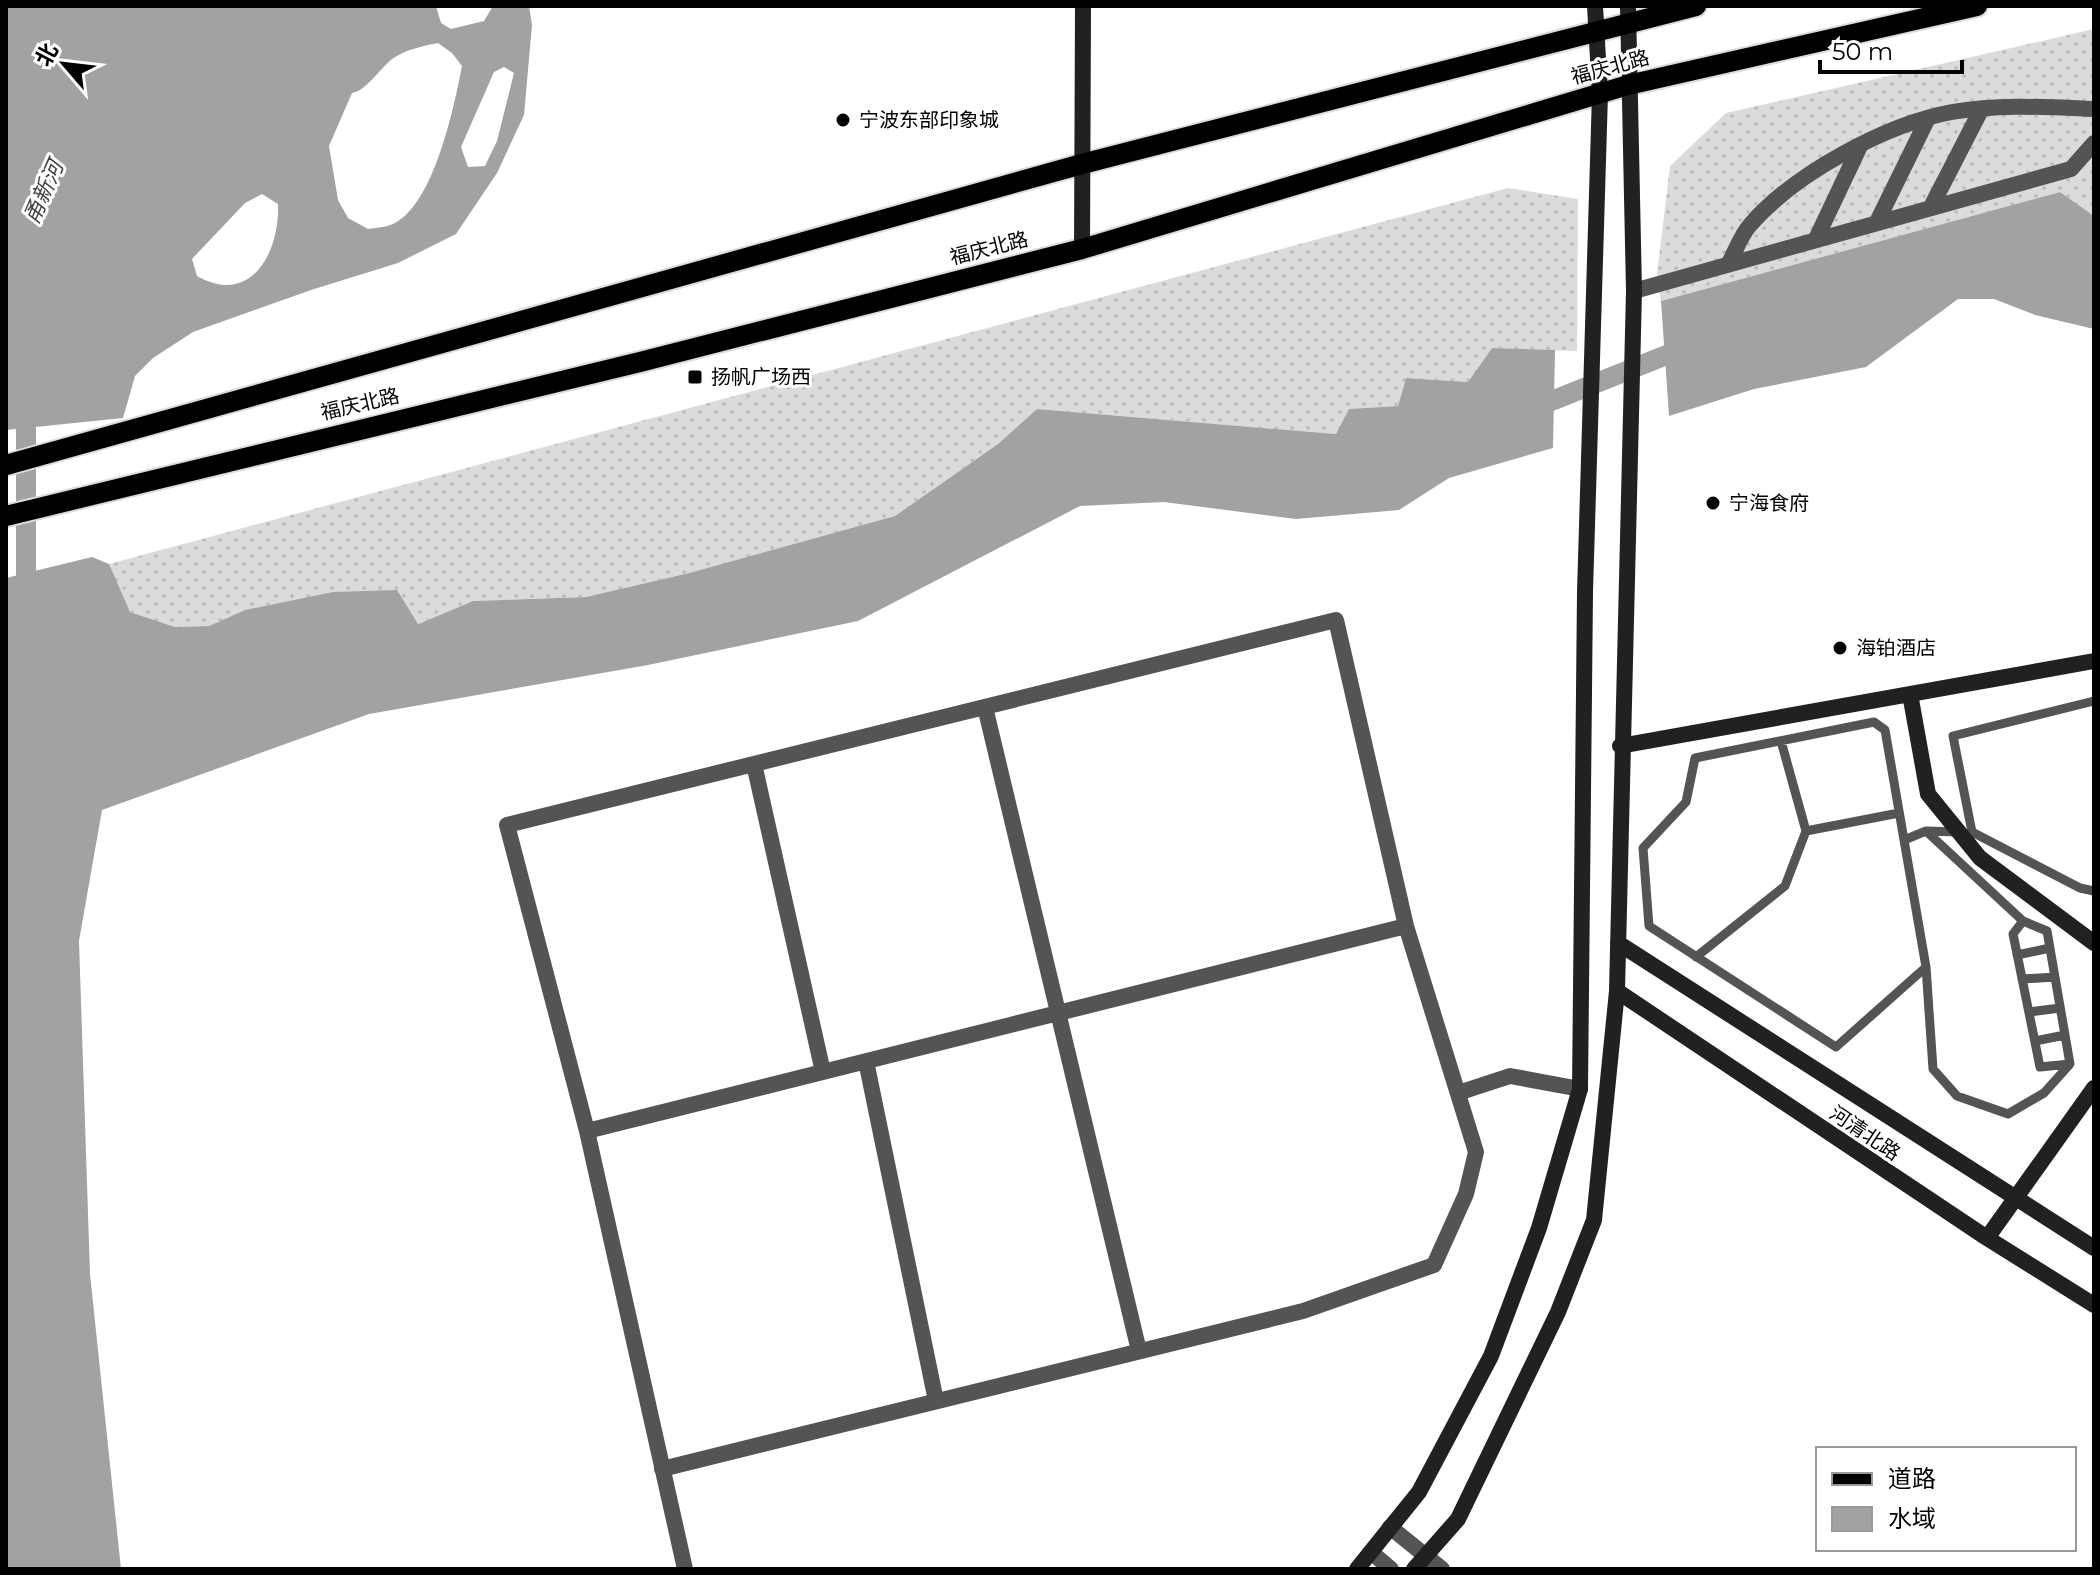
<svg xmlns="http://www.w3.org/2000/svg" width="2100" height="1575" font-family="Montserrat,'Noto Sans SC',sans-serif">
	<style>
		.grass { fill: url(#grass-dots) }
		.water { fill: #a2a2a2; fill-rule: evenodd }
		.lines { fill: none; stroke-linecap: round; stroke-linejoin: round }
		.canal { stroke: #a2a2a2; stroke-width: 20 }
		.primary-casing { stroke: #dbdbdb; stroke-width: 24 }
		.lane { stroke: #545454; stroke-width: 9 }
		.street { stroke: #545454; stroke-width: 16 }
		.secondary { stroke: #212121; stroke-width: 16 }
		.primary { stroke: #000; stroke-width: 20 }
		.poi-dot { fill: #000; stroke: #fff; stroke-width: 3 }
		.labels { text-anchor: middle; stroke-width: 6; stroke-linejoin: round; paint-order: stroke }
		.street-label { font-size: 20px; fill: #000; stroke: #fff }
		.poi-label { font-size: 20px; fill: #000; stroke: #fff; text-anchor: start }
		.water-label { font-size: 22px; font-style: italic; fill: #434343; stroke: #fff }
	</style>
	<defs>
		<pattern id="grass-dots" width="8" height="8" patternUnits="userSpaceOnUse" patternTransform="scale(2)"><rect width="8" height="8" fill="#dbdbdb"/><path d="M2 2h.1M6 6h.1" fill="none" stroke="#bababa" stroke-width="1.8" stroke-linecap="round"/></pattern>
	</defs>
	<rect width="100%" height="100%" fill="#fff"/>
	<path class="grass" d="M2094 29V216L2060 192 1661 301 1657 275 1670 166 1726 113Z
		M1508 188 1578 199 1577 351 1492 348 1468 382 1406 378 1398 406 1350 409 1336 434 1037 409 998 444 895 516 689 573 586 597 473 601 417 624 245 610 209 626 175 627 130 612 117 592 109 564Z"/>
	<path class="water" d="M6 6H436L441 23 451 29 484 21 493 6H529L532 25 524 115 497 173 456 234 398 263 311 290 193 332 153 358 135 376 123 418 6 430ZM438 43 452 53 462 66C454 107 434 205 393 224 386 227 376 228 368 229L348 218 338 200 329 146 352 93C367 91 381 66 395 57 409 49 422 46 438 43ZM504 67 514 73 497 141 485 166 468 167 461 147 494 72ZM262 194 278 204C280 252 251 307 197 276L192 259 245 203Z
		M2060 192 2094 216V329L2035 315 1994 299H1958L1866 367 1754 389 1669 416 1661 301Z
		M1492 348 1555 350 1553 448 1449 478 1399 510 1296 519 1164 502 1080 506 858 621 648 665 369 714 102 810 79 941 90 1274 121 1569H6V578L92 557 109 564 130 612 175 627 209 626 245 610 333 592 397 590 418 624 473 601 586 597 689 573 895 516 998 444 1037 409 1336 434 1349 409 1398 406 1406 378 1468 382Z"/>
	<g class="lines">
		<path class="canal" d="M26 404V600
			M1529 410 1689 346"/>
		<g class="primary-casing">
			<path id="primary" d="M6 465 1082 164 1696 6
				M6 516 640 362 1082 249 1628 85 1977 6"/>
		</g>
		<path class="lane" d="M2094 701 1953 736 1972 832 2080 888 2094 891
			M1781 741 1806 831 1899 813
			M1926 831 1958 832
			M1904 840 1926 831 2023 921 2047 931 2070 1064 2044 1093 2008 1114 1957 1096 1933 1069 1926 967 1885 730 1874 722 1695 758 1686 802 1643 848 1649 926 1836 1047 1926 967
			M2023 921 2013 934 2040 1067 2070 1064
			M2017 955 2050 948
			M1696 957 1785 886 1806 831
			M2022 979 2055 977
			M2029 1012 2060 1008
			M2035 1041 2065 1035"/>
		<path class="street" d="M1931 207 1981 110
			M1877 222 1927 120
			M1816 239 1860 146
			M1729 263C1736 250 1741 235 1750 225 1794 174 1886 124 1952 112 1999 104 2047 107 2094 109
			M1634 291 2071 169 2094 143
			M985 707 1139 1351
			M754 764 823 1072
			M866 1061 936 1401
			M1458 1093 1510 1076 1580 1089
			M587 1131 1406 926
			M662 1469 1303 1311 1434 1265 1466 1194 1476 1152 1406 926 1336 620 507 825 587 1131 685 1569
			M1390 1527 1442 1569
			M1371 1552 1391 1569"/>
		<path class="secondary" d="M1082 249 1083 6
			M1910 694 1928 794 1980 858 2094 943
			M1620 746 2094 661
			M1618 943 2094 1248
			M1617 991 1987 1238 2094 1305
			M1987 1238 2094 1088
			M1357 1569 1419 1492 1491 1356 1539 1228 1580 1089 1585 592 1600 94 1595 6
			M1414 1569 1458 1519 1558 1312 1594 1220 1617 991 1634 291 1628 6"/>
		<use href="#primary" class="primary"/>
	</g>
	<g class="poi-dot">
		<circle cx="843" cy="120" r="8"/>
		<rect x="687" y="369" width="16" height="16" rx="4"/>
		<circle cx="1713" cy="503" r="8"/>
		<circle cx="1840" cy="648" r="8"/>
	</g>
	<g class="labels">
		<g class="street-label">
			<text transform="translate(1610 67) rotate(-15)" y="7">福庆北路</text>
			<text transform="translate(989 248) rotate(-14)" y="7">福庆北路</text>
			<text transform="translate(360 404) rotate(-13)" y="7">福庆北路</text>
			<text transform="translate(1865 1133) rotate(34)" y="7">河清北路</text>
		</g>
		<g class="poi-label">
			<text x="859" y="127">宁波东部印象城</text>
			<text x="711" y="384">扬帆广场西</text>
			<text x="1729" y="510">宁海食府</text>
			<text x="1856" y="655">海铂酒店</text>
		</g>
		<g class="water-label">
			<text transform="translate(43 192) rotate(-66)" y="8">甬新河</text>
		</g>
	</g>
	<rect width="2100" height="1575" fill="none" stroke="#000000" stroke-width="16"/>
	<rect x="1816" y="1447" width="260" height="104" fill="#ffffff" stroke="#999999" stroke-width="2"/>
	<rect x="1832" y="1473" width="40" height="12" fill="#000000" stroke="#999999" stroke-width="2"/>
	<text x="1888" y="1487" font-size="24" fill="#000000">道路</text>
	<rect x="1832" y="1507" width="40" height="24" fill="#a2a2a2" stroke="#999999" stroke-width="2"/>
	<text x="1888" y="1527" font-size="24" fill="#000000">水域</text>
	<g transform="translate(64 64) rotate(298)" stroke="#ffffff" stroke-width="6" paint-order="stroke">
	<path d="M0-6L14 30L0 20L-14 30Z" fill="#000000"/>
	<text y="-12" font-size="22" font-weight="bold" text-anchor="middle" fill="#000000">北</text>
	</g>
	<path d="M1820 60v12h142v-12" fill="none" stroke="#000000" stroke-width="4"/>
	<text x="1832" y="60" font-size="24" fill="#000000" stroke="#ffffff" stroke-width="6" paint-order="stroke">50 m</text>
</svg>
